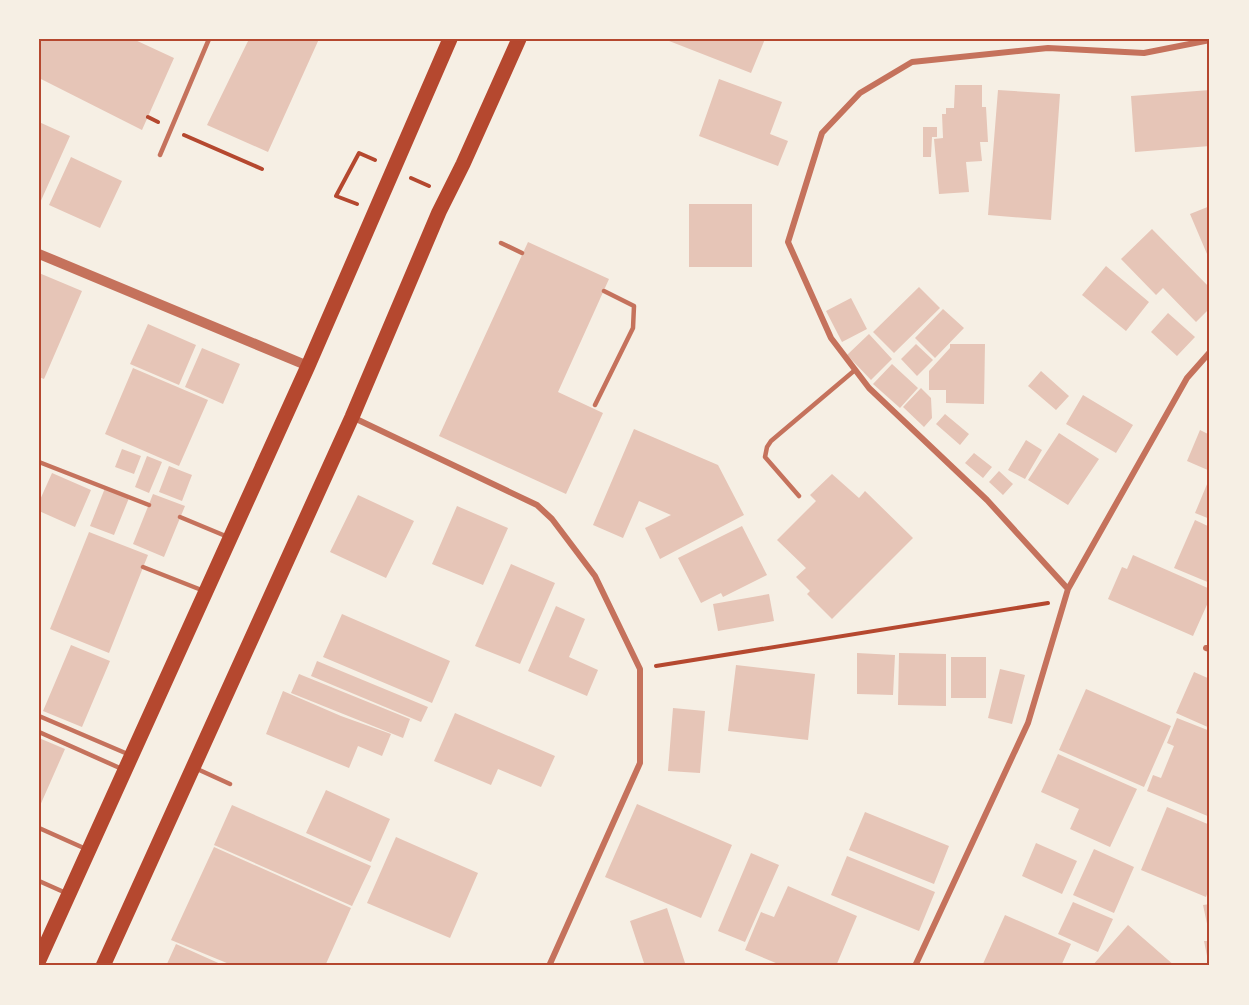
<svg xmlns="http://www.w3.org/2000/svg" width="1249" height="1005" font-family="'Source Serif 4',serif">
	<style>
		.building { fill: #e6c5b7 }
		.lines { fill: none; stroke-linecap: round; stroke-linejoin: round }
		.path { stroke: #b5482f; stroke-width: 4 }
		.service { stroke: #c5725c; stroke-width: 4.5 }
		.minor { stroke: #c5725c; stroke-width: 6 }
		.tertiary { stroke: #c5725c; stroke-width: 10 }
		.primary { stroke: #b5482f; stroke-width: 15 }
		.neatline { fill: none; stroke: #b5482f; stroke-width: 2 }
	</style>
	<rect width="100%" height="100%" fill="#f6efe4"/>
	<path class="building" d="M39 39H133L174 58 142 130 39 78Z
		M249 39H319L268 152 207 125Z
		M664 39H765L751 73Z
		M719 79 782 102 770 134 788 141 778 166 699 136Z
		M955 85H982V107H986L988 142H980L982 161 966 162 969 192 939 194 934 139 943 138 942 114H946V108H954Z
		M998 90 1060 94 1051 220 988 215Z
		M1210 90V146L1135 152 1131 96Z
		M39 122 70 136 39 205Z
		M923 127H937V137H932L931 157H923Z
		M71 157 122 181 100 228 49 205Z
		M689 204H752V267H689Z
		M1210 206V261L1190 214Z
		M1152 229 1210 288V308L1196 322 1163 288 1156 295 1121 259Z
		M528 242 609 279 558 392 603 413 566 494 439 436Z
		M1106 266 1149 302 1126 331 1082 295Z
		M39 273 82 291 44 379 39 377Z
		M919 287 940 308 894 353 873 332Z
		M851 298 867 329 842 342 826 311Z
		M943 309 964 328 935 358 915 338Z
		M1168 313 1195 337 1177 356 1151 332Z
		M148 324 196 345 179 385 130 364Z
		M869 334 892 359 871 380 847 355Z
		M916 344 933 360 917 376 901 359Z
		M950 344H985L984 404 946 403V390H929V371L950 348Z
		M202 348 240 364 223 404 185 387Z
		M892 364 918 388 900 408 873 384Z
		M133 368 208 400 179 466 105 434Z
		M1041 371 1069 396 1056 410 1028 386Z
		M921 388 931 398 932 418 924 427 903 407Z
		M1083 395 1133 425 1116 453 1066 424Z
		M945 414 969 434 960 445 936 424Z
		M634 429 718 465 744 515 660 559 645 528 671 515 639 501 623 538 593 525Z
		M1200 430 1210 435V471L1187 461Z
		M1059 433 1099 459 1068 505 1028 480Z
		M1026 440 1042 450 1025 479 1008 470Z
		M122 449 141 456 134 474 115 467Z
		M974 453 992 467 983 478 965 463Z
		M147 456 162 462 149 493 135 487Z
		M169 466 192 475 182 501 159 492Z
		M999 471 1013 484 1003 495 989 482Z
		M52 473 91 490 75 527 39 511V502Z
		M832 474 859 498 865 491 913 538 832 619 807 594 810 591 796 577 806 568 777 540 816 501 810 495Z
		M1210 477V519L1195 513Z
		M105 488 129 498 114 535 90 526Z
		M153 494 185 506 164 557 133 544Z
		M358 495 414 521 386 578 330 552Z
		M457 506 508 528 483 585 432 564Z
		M1195 520 1210 527V583L1174 568Z
		M742 526 767 575 723 597 721 593 701 603 678 558Z
		M89 532 148 555 109 653 50 629Z
		M1133 555 1210 589V598L1193 636 1108 599 1122 567 1127 569Z
		M511 564 555 583 520 664 475 646Z
		M769 594 774 621 718 631 713 604Z
		M556 606 585 619 569 657 598 670 587 696 528 671Z
		M342 614 450 661 432 703 323 657Z
		M71 645 110 661 82 727 43 711Z
		M857 653 895 655 893 695 857 694Z
		M899 653 946 654V706L898 705Z
		M951 657H986V698H951Z
		M317 661 428 707 421 722 311 676Z
		M736 665 815 674 808 740 728 731Z
		M1000 669 1025 675 1012 724 988 718Z
		M1194 672 1210 679V728L1176 713Z
		M299 674 410 719 403 738 291 693Z
		M1086 689 1171 726 1144 787 1059 750Z
		M283 691 341 716 391 734 382 756 358 746 349 768 266 734Z
		M673 708 705 711 700 773 668 771Z
		M455 713 555 756 541 787 498 769 491 785 434 761Z
		M1177 718 1210 731V817L1147 791 1153 775 1161 778 1174 746 1167 743Z
		M39 738 65 749 39 808Z
		M1058 754 1137 789 1110 847 1070 829 1079 809 1041 792Z
		M326 790 390 819 371 862 306 833Z
		M637 804 732 845 701 918 605 877Z
		M232 805 371 866 352 906 214 845Z
		M1167 807 1210 825V886L1206 897 1141 870Z
		M865 812 949 846 934 884 849 850Z
		M396 837 478 873 450 938 367 903Z
		M1036 843 1077 861 1062 894 1022 876Z
		M214 847 351 908 325 966H234L171 940Z
		M1094 849 1134 867 1114 913 1073 895Z
		M751 853 779 865 745 942 718 931Z
		M847 856 935 892 919 931 831 895Z
		M788 886 857 916 836 966H783L745 950 761 912 774 917Z
		M1073 902 1113 919 1098 952 1058 934Z
		M1210 904V933H1209L1203 905Z
		M667 908 686 966H645L630 921Z
		M1005 915 1071 944 1061 966H982Z
		M1128 925 1175 966H1092Z
		M1204 941H1210V966H1209Z
		M176 944 225 966H166Z"/>
	<g class="lines">
		<path class="path" d="M148 117 158 122
			M184 135 262 169
			M411 178 429 186
			M357 204 336 196 359 153 375 160
			M656 666 1048 603"/>
		<path class="service" d="M160 155 209 39
			M501 243 522 253
			M595 405 633 328 634 306 604 291
			M39 462 149 505
			M799 496 765 457 767 447 771 441 855 370
			M180 517 228 537
			M143 567 204 591
			M39 716 130 755
			M39 732 122 769
			M195 768 230 784
			M39 828 86 849
			M39 881 66 893"/>
		<path class="minor" d="M352 417 537 505 552 519 595 576 640 669V763L549 966
			M1068 589 987 500 869 388 831 338 788 242 822 133 860 93 912 62 1048 48 1144 53 1210 40
			M1206 648 1210 649
			M915 966 1028 723 1068 589 1187 378 1210 352"/>
		<path class="tertiary" d="M39 254 308 366"/>
		<path class="primary" d="M39 960 308 366 450 39
			M103 966 352 417 439 212 463 164 519 39"/>
	</g>
	<rect width="1249" height="1005" fill="none" stroke="#f6efe4" stroke-width="81"/>
	<rect x="40" y="40" width="1168" height="924" class="neatline"/>
</svg>
